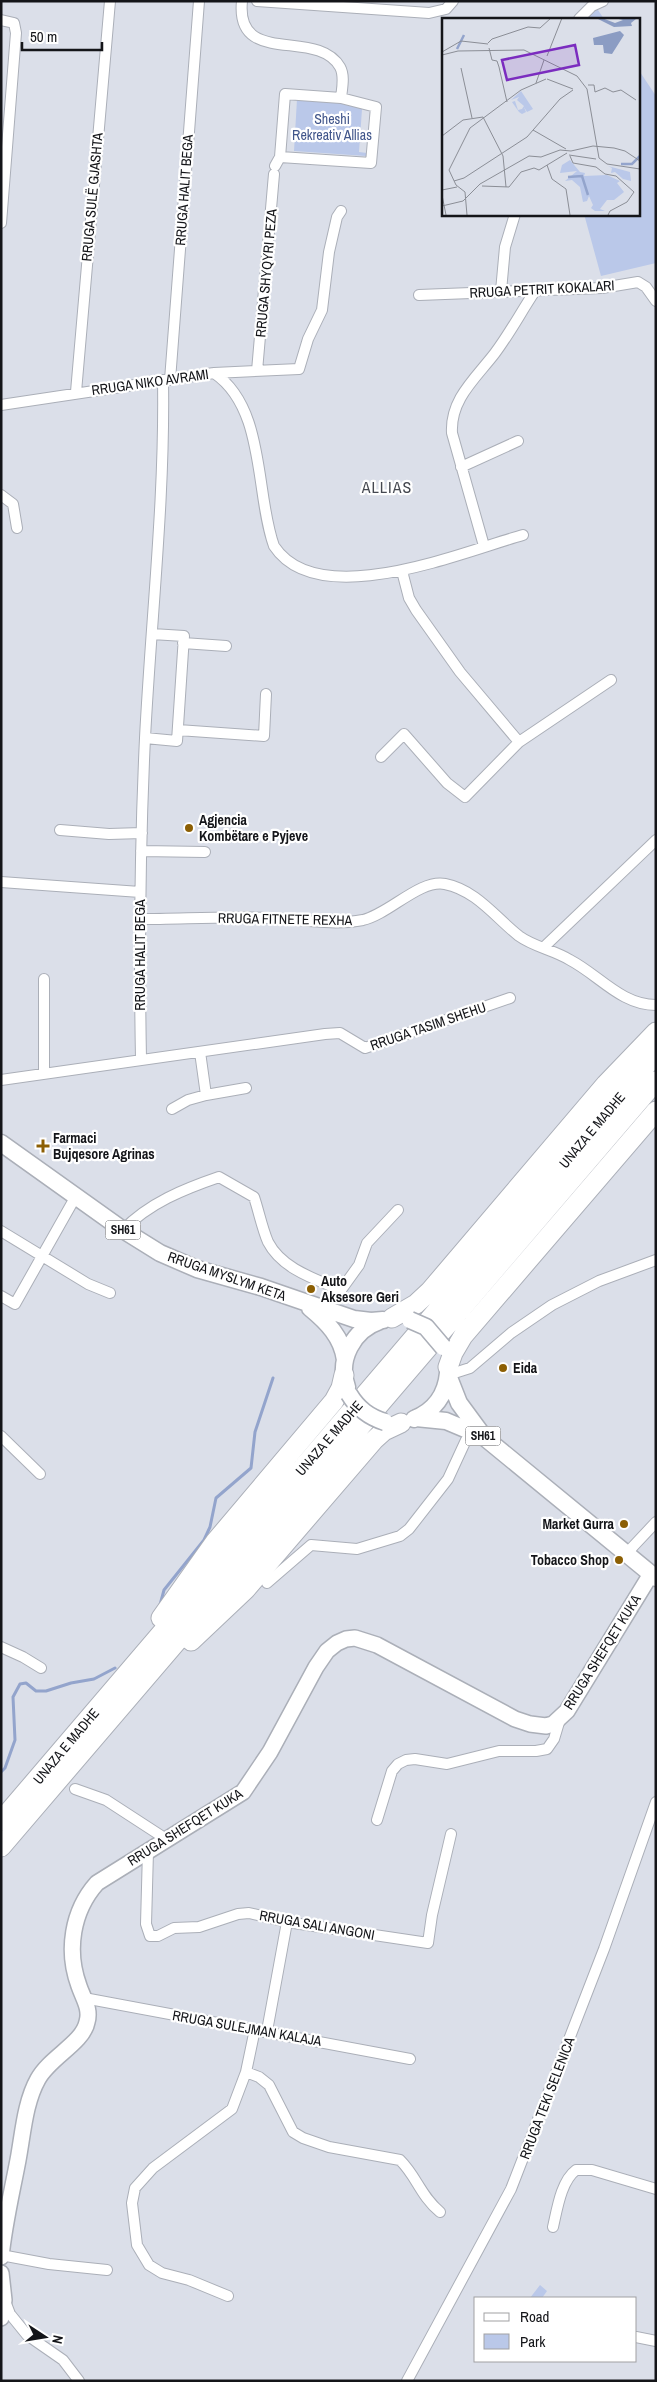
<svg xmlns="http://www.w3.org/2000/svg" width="657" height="2382" font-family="'Archivo Narrow',sans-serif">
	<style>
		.green { fill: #bac8e9 }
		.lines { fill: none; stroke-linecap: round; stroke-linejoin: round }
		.stream { stroke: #93a4cc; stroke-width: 3 }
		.street-casing { stroke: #abafb8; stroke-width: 12 }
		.secondary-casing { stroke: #abafb8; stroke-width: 18 }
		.primary-casing { stroke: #abafb8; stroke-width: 19 }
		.highway-casing { stroke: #abafb8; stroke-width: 21 }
		.street { stroke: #fff; stroke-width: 10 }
		.secondary { stroke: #fff; stroke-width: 15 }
		.primary { stroke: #fff; stroke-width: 16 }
		.highway { stroke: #fff; stroke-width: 19 }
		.primary-bridge-casing { stroke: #abafb8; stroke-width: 19; stroke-linecap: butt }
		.primary-bridge { stroke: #fff; stroke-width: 16 }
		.poi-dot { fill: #8c5f04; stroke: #fff; stroke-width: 2 }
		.labels { text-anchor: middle; stroke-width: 4.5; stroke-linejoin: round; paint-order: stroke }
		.shield { fill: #fff; stroke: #5a5b5e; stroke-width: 1 }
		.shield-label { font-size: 12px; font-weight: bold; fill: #141519 }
		.park-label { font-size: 14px; fill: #40558a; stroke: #fff }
		.street-label { font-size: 14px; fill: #141519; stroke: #fff }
		.poi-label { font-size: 14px; font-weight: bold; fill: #141519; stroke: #fff; text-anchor: start }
		.quarter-label { font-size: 16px; letter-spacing: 1px; fill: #454850; stroke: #fff }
		.inset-river { fill: none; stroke: #93a4cc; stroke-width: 2.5 }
		.inset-road { fill: none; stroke: #8b8e96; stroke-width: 1 }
		.view { fill: #7b2cbf; fill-opacity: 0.15; stroke: #7b2cbf; stroke-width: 2.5 }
		.inset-edge { fill: none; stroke: #141519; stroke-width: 2.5 }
	</style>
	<rect width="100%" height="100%" fill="#dbdfe9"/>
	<path class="green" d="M596 7 604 19H583Z
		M638 69 656 96V263L601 276 584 214H638Z
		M297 99 370 104 369 109H362L359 152 367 153 366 156 294 151Z
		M540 2285 547 2291 542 2298H530Z"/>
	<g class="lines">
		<path class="stream" d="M160 1605 164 1590 204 1540 210 1527 216 1498 251 1468 255 1432 273 1378
			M1 1772 5 1768 15 1740 13 1697 20 1684 26 1683 36 1691H46L71 1683 94 1679 115 1668"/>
		<g class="street-casing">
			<path id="street" d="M242 1C235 68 317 27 340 67 345 76 342 88 341 98
				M257 1 429 13 446 9 453 1
				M579 19 592 6 603 1
				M1 20 14 23 16 33 1 223
				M275 166 280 157 285 94 341 98 376 107 371 163 280 157
				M501 291 505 247 515 214
				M419 295 602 288 638 282 646 287 656 301
				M257 371 274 174
				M214 373C266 408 255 494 274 546 318 613 462 552 523 535
				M170 380 199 1
				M76 392 110 1
				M1 405 214 373 299 369 308 339 322 310 329 252 337 217 341 211
				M461 467 518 441
				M1 495 13 504 17 528
				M484 546 452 433C450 399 476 378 495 353 510 333 521 312 535 291
				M402 571 409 598 416 610 460 672 519 742
				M183 643 226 646
				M178 730 264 736 266 694
				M145 738 177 741 184 636 152 634
				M381 757 404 734 447 783 465 797 519 742 611 680
				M60 830 109 834 142 833
				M141 851 205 852
				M1 882 140 892
				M140 919C182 919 226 916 269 918 300 919 332 926 363 920 389 914 420 879 445 884 476 890 496 918 519 936 534 947 554 950 570 960 599 975 621 1005 656 1005
				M544 947 656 840
				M141 1059C139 952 140 845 145 738 151 619 165 500 163 380
				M44 1074V979
				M1 1080 325 1034 340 1033 365 1048 510 998
				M206 1095 246 1088
				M172 1109 188 1100 206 1095 200 1052
				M123 1230C149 1203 184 1189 219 1177L254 1197C259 1212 262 1228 268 1242 282 1269 315 1279 341 1290L359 1265 367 1243 398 1210
				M1 1231 88 1284 110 1293
				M1 1296 15 1304 76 1196
				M448 1375 470 1368 511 1333 552 1305 599 1281 656 1260
				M1 1436 40 1474
				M626 1554 656 1522
				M267 1583 311 1545 357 1549 400 1536 409 1529 448 1479 466 1440 480 1437
				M1 1647 23 1657 41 1668
				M75 1789 106 1800 166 1839
				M377 1820 392 1771 398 1764 406 1760 415 1759 447 1764 499 1751H536L547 1749 554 1739 560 1719
				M148 1851 146 1924 150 1936H158L174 1928 199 1927 238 1914 249 1913 287 1922 428 1943 432 1915 451 1834
				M84 1998 410 2059
				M267 2031 287 1922
				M246 2072 259 2077 269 2085 293 2132 303 2138 329 2147 400 2160C417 2177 420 2195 440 2212
				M553 2227C557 2210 561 2181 576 2170H592L656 2189
				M1 2255 49 2264 107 2270
				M228 2296 189 2280 162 2273 149 2265 137 2245 132 2203 135 2188 153 2168 232 2109 246 2072 255 2029
				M5 2301 10 2314 27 2335 63 2360 79 2381
				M636 2337 656 2341
				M407 2381 511 2189 604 1949 656 1802"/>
		</g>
		<g class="secondary-casing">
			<path id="secondary" d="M1 2257C4 2225 12 2192 18 2160 23 2133 25 2102 38 2079 50 2057 83 2043 87 2022 91 2009 83 1998 79 1986 66 1951 72 1911 97 1883L243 1792 270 1752 316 1667 327 1651 337 1643 346 1639 355 1638 377 1645 515 1719 530 1724 546 1726 553 1724 567 1711 651 1574
				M1 2273 4 2300 1 2318"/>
		</g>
		<g class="primary-casing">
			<path id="primary" d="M1 1143 123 1230 160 1253 197 1269 261 1287 354 1319 371 1321 383 1320
				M310 1308C327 1322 342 1337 345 1360
				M347 1387C337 1360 353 1330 380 1321
				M416 1418 446 1421 484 1437 459 1403 448 1375
				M414 1419C434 1411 446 1395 448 1373
				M484 1437 656 1578"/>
		</g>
		<g class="highway-casing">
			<path id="highway" d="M392 1318 416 1304 430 1291 606 1084 656 1032
				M448 1367 453 1353 463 1336 656 1111
				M161 1618 215 1542 334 1401 341 1388 344 1375
				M191 1641 246 1589 374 1440 384 1431 401 1423
				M1 1821 656 1054
				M1 1847 656 1081"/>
		</g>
		<use href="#street" class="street"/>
		<use href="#secondary" class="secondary"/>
		<use href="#primary" class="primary"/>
		<use href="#highway" class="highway"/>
		<g class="primary-bridge-casing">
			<path id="primary-bridge" d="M410 1320 426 1327 443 1347
				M349 1394C358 1409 369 1417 385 1422"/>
		</g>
		<use href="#primary-bridge" class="primary-bridge"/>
	</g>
	<g class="poi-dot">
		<circle cx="189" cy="828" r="5"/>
		<path d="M40.5 1138.5h5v5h5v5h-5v5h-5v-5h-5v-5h5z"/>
		<circle cx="311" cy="1289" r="5"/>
		<circle cx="503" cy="1368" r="5"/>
		<circle cx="624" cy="1524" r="5"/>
		<circle cx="619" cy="1560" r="5"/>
	</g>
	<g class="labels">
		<g class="shield">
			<rect x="105.5" y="1220.5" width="35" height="19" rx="4"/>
			<rect x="465.5" y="1426.5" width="35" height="19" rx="4"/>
		</g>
		<g class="shield-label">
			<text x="123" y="1234">SH61</text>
			<text x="483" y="1440">SH61</text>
		</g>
		<g class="park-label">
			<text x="332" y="124">Sheshi<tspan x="332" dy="16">Rekreativ Allias</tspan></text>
		</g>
		<g class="street-label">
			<text transform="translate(184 190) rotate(-86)" y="5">RRUGA HALIT BEGA</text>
			<text transform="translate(92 197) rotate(-85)" y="5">RRUGA SULË GJASHTA</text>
			<text transform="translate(266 273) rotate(-85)" y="5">RRUGA SHYQYRI PEZA</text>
			<text transform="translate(542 289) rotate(-3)" y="5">RRUGA PETRIT KOKALARI</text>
			<text transform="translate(150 382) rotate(-8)" y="5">RRUGA NIKO AVRAMI</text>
			<text transform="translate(285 919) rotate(1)" y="5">RRUGA FITNETE REXHA</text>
			<text transform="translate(140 955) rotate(-90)" y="5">RRUGA HALIT BEGA</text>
			<text transform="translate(428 1026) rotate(-19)" y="5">RRUGA TASIM SHEHU</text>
			<text transform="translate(592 1130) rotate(-50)" y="5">UNAZA E MADHE</text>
			<text transform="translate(227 1276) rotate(19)" y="5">RRUGA MYSLYM KETA</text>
			<text transform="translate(329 1438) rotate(-49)" y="5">UNAZA E MADHE</text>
			<text transform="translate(602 1652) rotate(-58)" y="5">RRUGA SHEFQET KUKA</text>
			<text transform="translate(66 1746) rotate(-50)" y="5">UNAZA E MADHE</text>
			<text transform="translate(185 1827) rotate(-32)" y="5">RRUGA SHEFQET KUKA</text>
			<text transform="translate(317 1925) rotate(10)" y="5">RRUGA SALI ANGONI</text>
			<text transform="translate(247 2028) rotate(10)" y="5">RRUGA SULEJMAN KALAJA</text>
			<text transform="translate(547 2098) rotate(-69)" y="5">RRUGA TEKI SELENICA</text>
		</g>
		<g class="poi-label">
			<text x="199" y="825">Agjencia<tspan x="199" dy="16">Kombëtare e Pyjeve</tspan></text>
			<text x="53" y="1143">Farmaci<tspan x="53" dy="16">Bujqesore Agrinas</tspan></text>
			<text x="321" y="1286">Auto<tspan x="321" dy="16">Aksesore Geri</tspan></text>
			<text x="513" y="1373">Eida</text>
			<text x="614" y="1529" text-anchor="end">Market Gurra</text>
			<text x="609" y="1565" text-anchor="end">Tobacco Shop</text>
		</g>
		<g class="quarter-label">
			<text x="387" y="493">ALLIAS</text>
		</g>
	</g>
	<g transform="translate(442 18)">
		<rect width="198" height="198" fill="#dbdfe9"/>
		<path d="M79 73 91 91 85 94 82 89 84 94 80 96 77 94 70 84 73 83 76 92 80 91 82 88 75 82 77 79 69 82ZM128 142 138 154 143 155 142 158 165 157 178 163 175 165 182 174 172 182H165L158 191 163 193H153L149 190 151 187 147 178 145 183 141 184 138 169 130 162 123 163 135 153 118 155 120 147ZM166 148 188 154 189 163 181 161 173 154 169 155 170 150Z" fill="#bac8e9"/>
		<path d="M160 0 173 5 181 2 172 0 194 1 189 5 190 8 172 9 156 1ZM178 13 182 17 170 36 162 35 161 27H152L151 20Z" fill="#8b9cc3"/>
		<path class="inset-river" d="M15 31 22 17M179 146H190L198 138M126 159 140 158 146 177"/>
		<path class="inset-road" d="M19 23 46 26M46 25 50 21 86 9 98 10 109 0M47 30 50 42 55 43 57 49 65 84M0 34 19 23M0 37 16 33 82 32 135 58 145 71 157 140 165 146 198 151M105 38 120 0M19 50 30 100M105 61 131 71M94 65 102 42M146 67H152L153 74 163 70 171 74 179 72 194 82M91 112 124 131M0 118 21 102 41 99 61 138 64 169M129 133 151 128 172 130 183 133 198 143M127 137 154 141M128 138 131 145 154 149 163 156 174 158 192 174 185 184 168 193 166 197M105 147 110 161 124 171 128 197M7 152 28 110 79 72 104 61M7 152 14 167 23 174 25 197M12 163 22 160 85 119 118 81 131 72M40 168 67 169 79 154 92 150 97 152 125 135M0 172 15 169M0 177 4 197M0 188 21 183 38 166 87 138 99 139 118 132 129 133"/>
		<path class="view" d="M133 27 137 47 65 62 60 42Z"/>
		<rect width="198" height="198" class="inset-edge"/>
	</g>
	<rect width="657" height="2382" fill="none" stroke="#141519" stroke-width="5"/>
	<rect x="474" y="2297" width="162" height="65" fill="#ffffff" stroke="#a1a1a3"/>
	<rect x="484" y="2313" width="25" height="8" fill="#ffffff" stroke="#a1a1a3"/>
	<text x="520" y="2322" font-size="15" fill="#141519">Road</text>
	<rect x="484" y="2334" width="25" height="15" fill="#bac8e9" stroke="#a1a1a3"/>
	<text x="520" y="2347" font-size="15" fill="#141519">Park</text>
	<g transform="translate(45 2337) rotate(102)" stroke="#ffffff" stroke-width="4" paint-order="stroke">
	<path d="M0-4L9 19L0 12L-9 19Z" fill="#141519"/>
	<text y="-8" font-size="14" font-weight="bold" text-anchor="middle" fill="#141519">N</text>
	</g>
	<path d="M22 42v8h80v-8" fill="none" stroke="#141519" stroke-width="2.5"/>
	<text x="30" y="42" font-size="15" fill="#141519" stroke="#ffffff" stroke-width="4" paint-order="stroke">50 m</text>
</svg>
